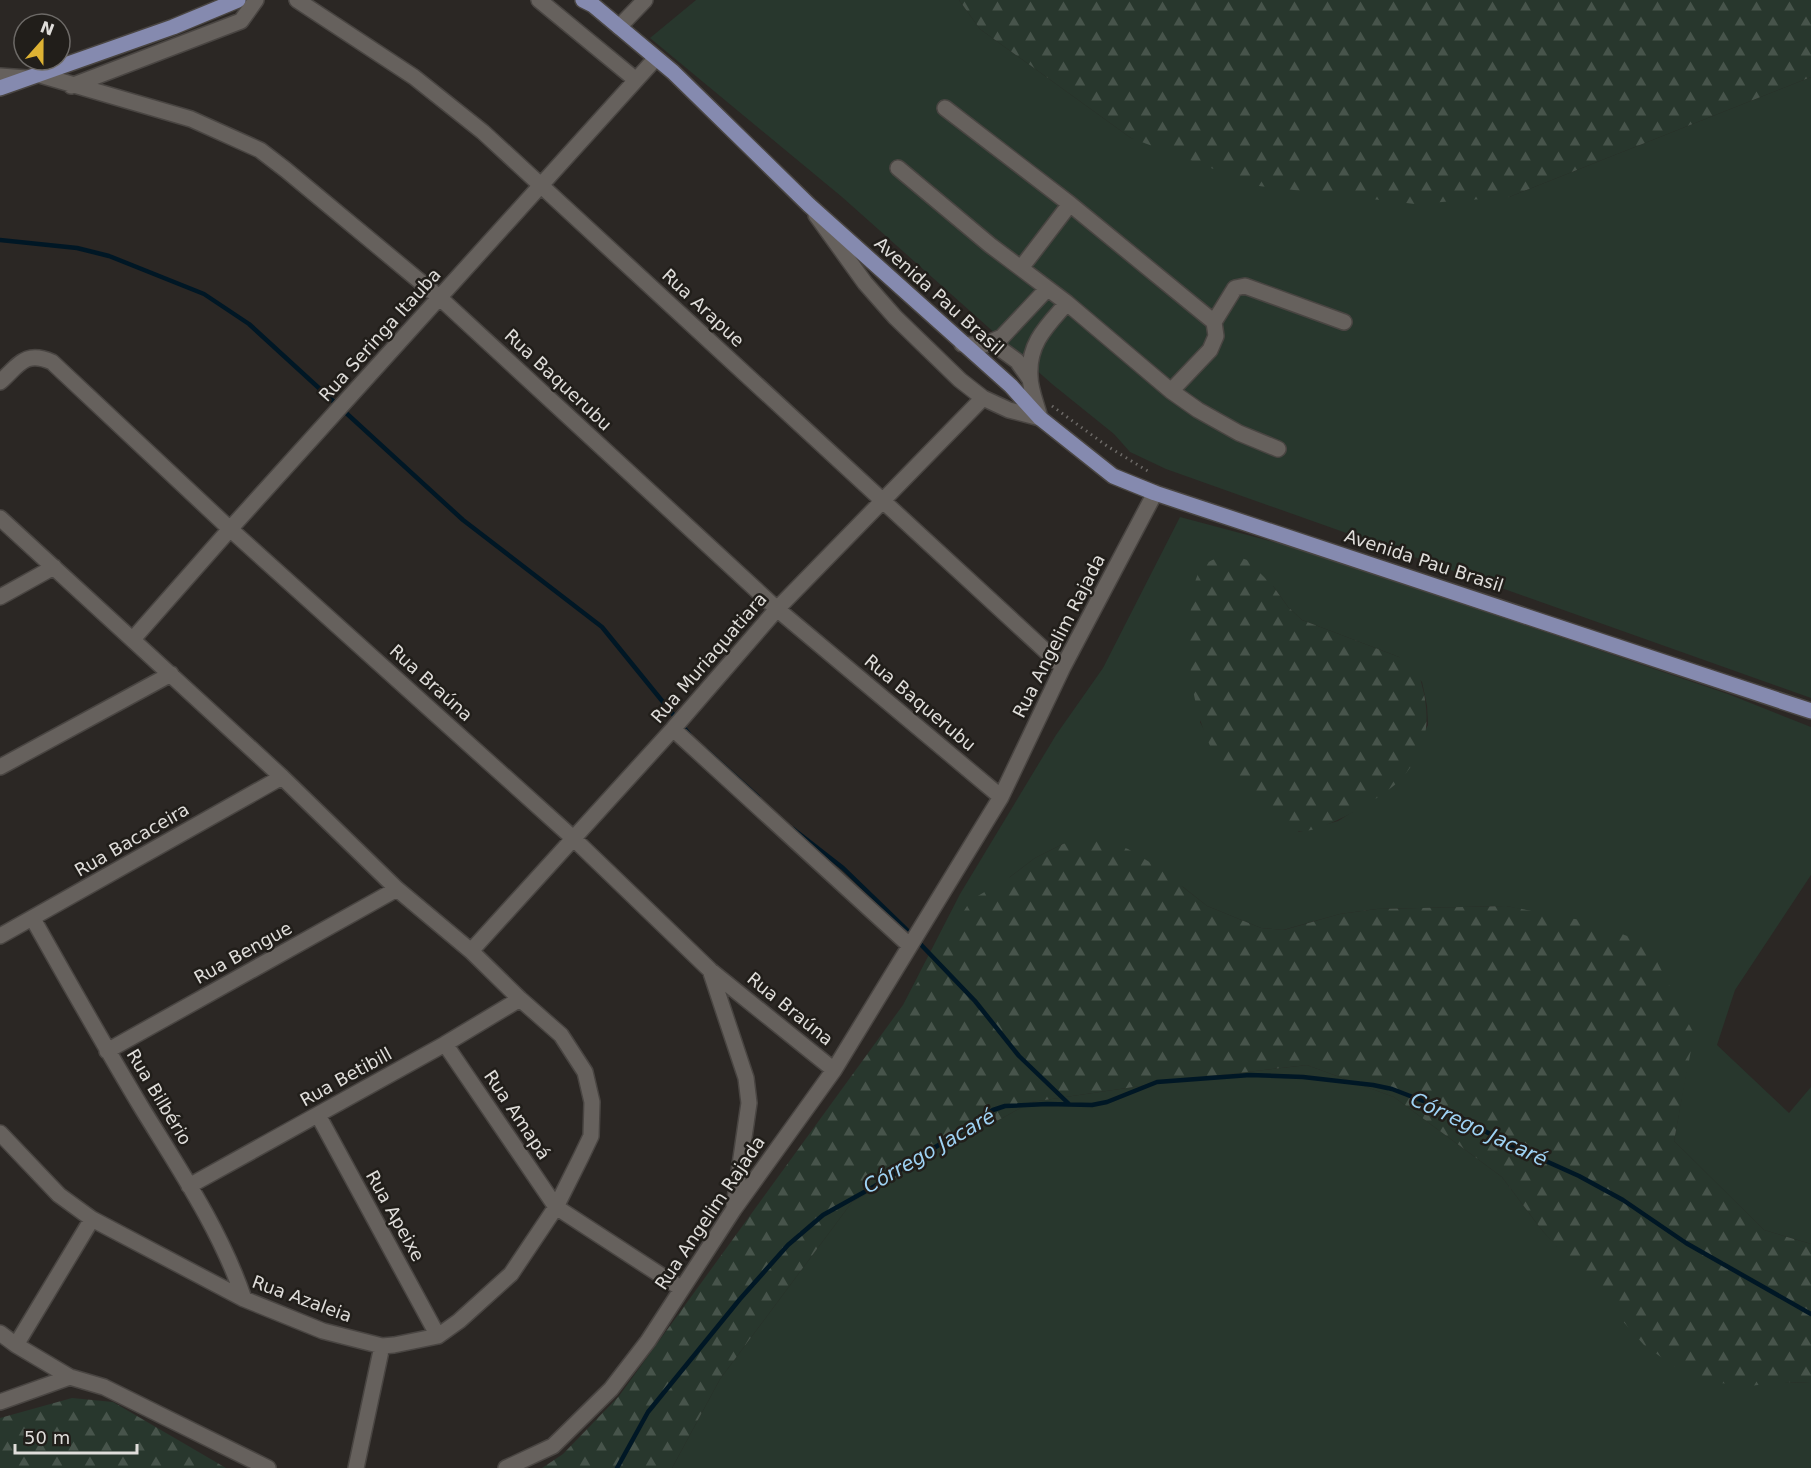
<svg xmlns="http://www.w3.org/2000/svg" width="1811" height="1468" font-family="'DejaVu Sans',sans-serif">
	<style>
		.grass { fill: #28372d; fill-rule: evenodd }
		.forest { fill: url(#forest-firs) }
		.lines { fill: none; stroke-linecap: round; stroke-linejoin: round }
		.stream { stroke: #001725; stroke-width: 4.5 }
		.minor-casing { stroke: #494542; stroke-width: 18 }
		.major-casing { stroke: #494542; stroke-width: 18 }
		.path { stroke: #6d6a67; stroke-width: 3; stroke-dasharray: 1.5 4.5; stroke-linecap: butt }
		.minor { stroke: #66615d; stroke-width: 15 }
		.major { stroke: #858aaf; stroke-width: 15 }
		.labels { text-anchor: middle; stroke-width: 5; stroke-linejoin: round; paint-order: stroke }
		.street-label { font-size: 18px; fill: #dfddda; stroke: #211e1a }
		.water-label { font-size: 20px; font-style: italic; fill: #9ed2f4; stroke: #211e1a }
	</style>
	<defs>
		<pattern id="forest-firs" width="22" height="20" patternUnits="userSpaceOnUse" patternTransform="scale(1.5)"><rect width="22" height="20" fill="#28372d"/><path d="M5 1l3.5 6h-7zM16 11l3.5 6h-7z" fill="#47544b"/></pattern>
	</defs>
	<rect width="100%" height="100%" fill="#2b2724"/>
	<path class="grass" d="M696 0H959L980 29 1131 138 1509 197 1811 77V698L1166 469 1130 452 1114 434 1052 384 842 197 650 38Z
		M1180 517 1304 550 1728 694 1811 727V875L1735 990 1717 1045 1789 1113 1811 1087V1244L1764 1230 1674 1141 1693 1034 1538 913 1506 906 1377 909 1340 914 1283 930 1261 928 1207 906 1183 887 1063 844 1035 858 1010 877 903 1005 960 894 1056 735 1103 668ZM1273 586 1288 607 1302 620 1399 657 1422 682 1427 706 1428 725 1393 786 1338 821 1299 832 1230 779 1200 722Z
		M1307 1065 1394 1097 1502 1177 1541 1229 1583 1274 1785 1382 1811 1383V1468H672L720 1379 852 1202 1031 1102 1195 1078Z"/>
	<path class="forest" d="M959 0H1811V77L1509 197 1415 204 1259 186 1131 138 980 29Z
		M1231 554 1247 560 1273 586 1288 607 1302 620 1399 657 1416 666C1432 711 1433 747 1397 783 1381 798 1318 836 1296 831 1279 826 1264 813 1251 801 1244 794 1235 787 1229 779 1196 732 1186 675 1190 619 1191 605 1192 587 1198 574 1203 561 1219 557 1231 554Z
		M1083 839 1105 841 1128 849 1156 866 1207 906 1261 928 1284 930 1340 914 1377 909 1506 906 1591 922 1648 944 1694 1034 1674 1141 1764 1230 1811 1244V1383L1785 1382 1749 1386 1711 1382 1678 1369 1644 1345 1541 1229 1502 1177 1394 1097 1307 1065 1195 1078 1031 1102 852 1202 720 1379 672 1468H542L563 1454 619 1396 903 1005 971 900 1010 877 1035 858 1063 844Z
		M72 1398 113 1402 226 1468H0V1418Z"/>
	<g class="lines">
		<path class="stream" d="M0 240 77 248 109 256 204 294 249 324 463 520 602 627 689 734
			M706 750 758 797
			M793 829 843 868 904 927 975 1001 1019 1056 1069 1104
			M617 1468 648 1412 740 1299 788 1245 823 1215 875 1186 993 1110 1005 1106 1047 1104 1092 1105 1107 1102 1157 1082 1250 1075 1303 1077 1373 1085 1392 1089 1449 1111 1508 1144 1579 1176 1623 1200 1686 1243 1811 1314"/>
		<g class="minor-casing">
			<path id="minor" d="M297 0 414 77 483 132 1063 667
				M539 0 636 80
				M619 27 645 0
				M40 75 191 119 260 150 286 170 440 298 777 609 1001 797
				M0 76 27 78
				M71 86 241 21 256 0
				M945 108 1070 204 1214 322 1216 336 1210 350 1171 391
				M898 168 990 245 1067 303 1171 391 1198 410 1239 433 1278 449
				M816 215 865 283 895 317 960 380 983 398 1009 410 1040 418C1037 405 1030 390 1030 376 1028 343 1047 326 1067 303
				M1021 268 1070 204
				M1214 322 1235 288 1245 286 1344 322
				M991 342 1017 361 1029 378
				M962 344 981 346 1002 337 1047 289
				M0 382C19 365 25 350 52 362L230 529 573 838 710 970 834 1070
				M0 518 282 777 397 889 471 951 520 999 561 1035 585 1072 592 1102 591 1136 581 1157 556 1207 511 1274 459 1321 438 1336 394 1345 382 1346 323 1331 244 1299 92 1219 59 1195 0 1133
				M0 597 54 567
				M133 639 230 529 656 58
				M673 729 909 945
				M0 767 171 674
				M33 919C69 983 105 1047 143 1110 180 1170 221 1231 244 1299
				M0 936 282 777
				M471 951 673 729 777 609 983 398
				M710 970 746 1078 749 1103 734 1206
				M445 1044 556 1207 682 1289
				M107 1051 397 889
				M318 1115 438 1336
				M189 1186 445 1044 520 999
				M0 1333 16 1345 70 1377 104 1387 268 1468
				M16 1345 92 1219
				M0 1402 70 1377
				M356 1468 382 1346
				M506 1468 553 1446 611 1389 648 1341 734 1209 834 1070 1001 797 1063 667 1155 493"/>
		</g>
		<g class="major-casing">
			<path id="major" d="M583 0 593 5 673 72 809 205 1011 386 1040 418 1113 476 1155 493 1811 711
				M0 88 173 27 238 0"/>
		</g>
		<path class="path" d="M1052 406 1107 446 1151 473"/>
		<use href="#minor" class="minor"/>
		<use href="#major" class="major"/>
	</g>
	<g class="labels">
		<g class="street-label">
			<text transform="translate(939 296) rotate(42)" y="6">Avenida Pau Brasil</text>
			<text transform="translate(703 308) rotate(43)" y="6">Rua Arapue</text>
			<text transform="translate(380 335) rotate(-48)" y="6">Rua Seringa Itauba</text>
			<text transform="translate(558 380) rotate(43)" y="6">Rua Baquerubu</text>
			<text transform="translate(1424 561) rotate(18)" y="6">Avenida Pau Brasil</text>
			<text transform="translate(1059 636) rotate(-63)" y="6">Rua Angelim Rajada</text>
			<text transform="translate(709 658) rotate(-49)" y="6">Rua Muriaquatiara</text>
			<text transform="translate(431 683) rotate(42)" y="6">Rua Braúna</text>
			<text transform="translate(920 703) rotate(40)" y="6">Rua Baquerubu</text>
			<text transform="translate(132 840) rotate(-30)" y="6">Rua Bacaceira</text>
			<text transform="translate(243 953) rotate(-29)" y="6">Rua Bengue</text>
			<text transform="translate(790 1009) rotate(39)" y="6">Rua Braúna</text>
			<text transform="translate(346 1077) rotate(-29)" y="6">Rua Betibill</text>
			<text transform="translate(159 1097) rotate(59)" y="6">Rua Bilbério</text>
			<text transform="translate(517 1115) rotate(56)" y="6">Rua Amapá</text>
			<text transform="translate(710 1213) rotate(-56)" y="6">Rua Angelim Rajada</text>
			<text transform="translate(395 1216) rotate(61)" y="6">Rua Apeixe</text>
			<text transform="translate(302 1299) rotate(20)" y="6">Rua Azaleia</text>
		</g>
		<g class="water-label">
			<text transform="translate(1479 1129) rotate(25)" y="7">Córrego Jacaré</text>
			<text transform="translate(929 1151) rotate(-30)" y="7">Córrego Jacaré</text>
		</g>
	</g>
	<g transform="translate(42 42) rotate(21)"><circle r="28" fill="#211e1a" stroke="#6d6a67" stroke-width="1.5"/>
	<path d="M0-4.5L10 22L0 15L-10 22Z" fill="#ddb233"/>
	<text y="-9" font-size="16" font-weight="bold" text-anchor="middle" fill="#dfddda">N</text>
	</g>
	<path d="M15 1444v9h122v-9" fill="none" stroke="#dfddda" stroke-width="3"/>
	<text x="24" y="1444" font-size="18" fill="#dfddda" stroke="#211e1a" stroke-width="4.5" paint-order="stroke">50 m</text>
</svg>
